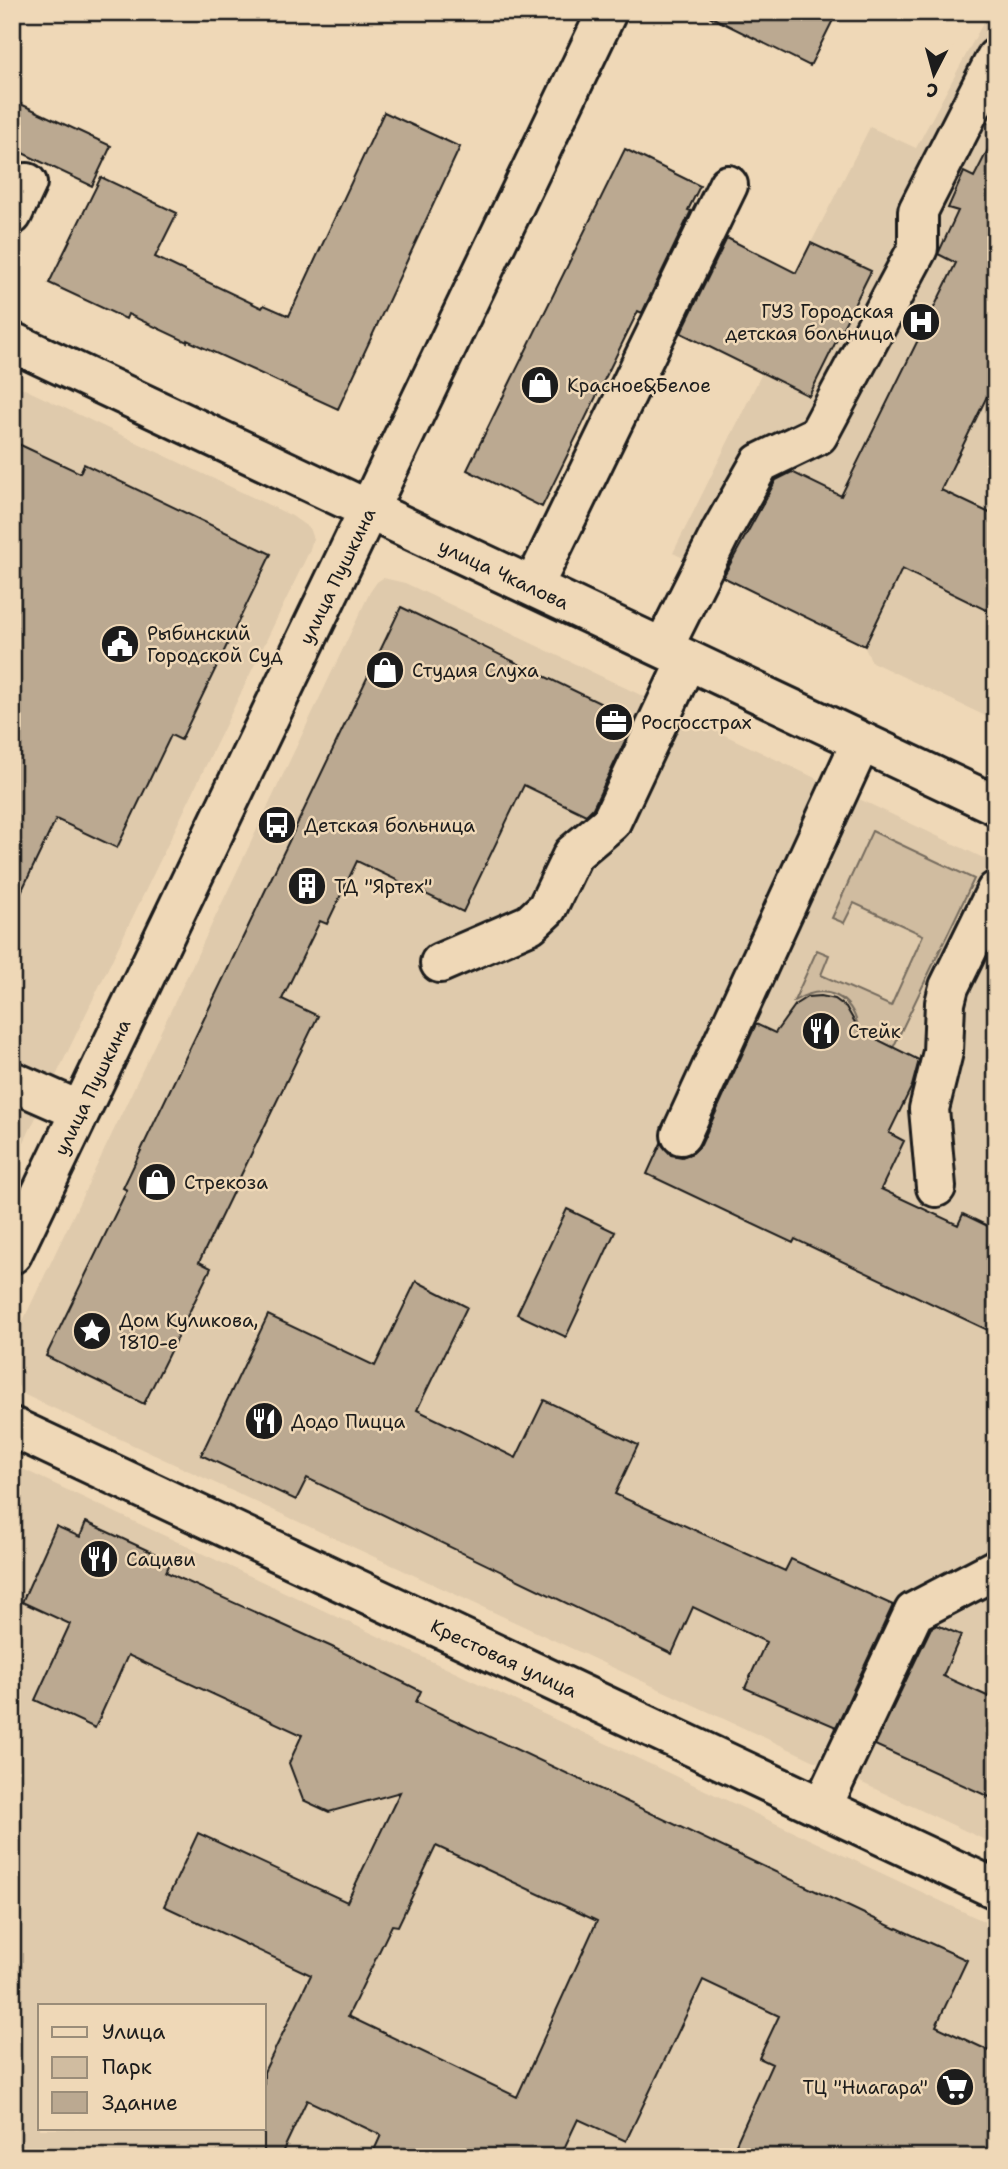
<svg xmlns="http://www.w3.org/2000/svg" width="1008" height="2169" font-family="'Shantell Sans',sans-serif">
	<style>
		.built { fill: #dfcaac; fill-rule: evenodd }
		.green { fill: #d0bca0; stroke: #766c5e; stroke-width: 2 }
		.building { fill: #bba991; stroke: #1c1c1c; stroke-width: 2; fill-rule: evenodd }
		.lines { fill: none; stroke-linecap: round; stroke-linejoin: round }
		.minor-casing { stroke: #1c1c1c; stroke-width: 44 }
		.minor { stroke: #efd8b7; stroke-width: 38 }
		.labels { text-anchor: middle; stroke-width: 5; stroke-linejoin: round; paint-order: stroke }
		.poi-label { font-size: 19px; fill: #1c1c1c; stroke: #efd8b7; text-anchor: start }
		.street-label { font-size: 19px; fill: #1c1c1c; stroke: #efd8b7 }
	</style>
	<rect width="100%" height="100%" fill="#efd8b7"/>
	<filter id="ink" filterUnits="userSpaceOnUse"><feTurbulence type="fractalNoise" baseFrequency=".0143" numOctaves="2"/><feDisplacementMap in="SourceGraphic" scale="14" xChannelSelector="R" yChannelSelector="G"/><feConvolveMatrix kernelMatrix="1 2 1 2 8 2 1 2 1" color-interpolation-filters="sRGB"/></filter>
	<g filter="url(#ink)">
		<path class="built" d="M989 12H996V721L872 662 864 646 673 553 762 373 809 396 870 272 811 243 870 127 916 148Z
			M12 383 292 516 309 528 313 539 309 552 12 1167Z
			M383 578 405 583 996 864V1845L25 1395 12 1377V1344L370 592 377 582Z
			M12 1464 996 1927V2157H12ZM40 2006H264V2129H40Z"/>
		<path class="green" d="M872 831 974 879 893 1048 859 1031C853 996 826 982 794 1001L817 950 829 955 821 975 891 1006 923 935 854 903 844 923 832 918Z"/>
		<path class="building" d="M701 12H837L810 66Z
			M12 100 111 146 92 186 12 148Z
			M384 112 460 147 338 409 187 340V342L128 314 126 319 49 283 101 177 177 213 155 257 262 308 264 305 289 316Z
			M996 134V378L941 490 996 516V615L902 569 865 646 723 577 776 480 792 472 841 496 956 263 938 254 958 211 948 208 964 172 974 177Z
			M625 149 700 186 688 210 691 211 642 313 638 311 542 507 467 470Z
			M727 238 796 273 811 243 871 271 809 396 681 333Z
			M12 441 80 473 84 464 271 554 181 740 171 735 117 848 56 819 12 911Z
			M401 607 635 720 593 808 586 815 524 785 463 912 357 861 327 924 320 921 282 999 318 1016 199 1262 211 1268 144 1404 46 1356 127 1190 123 1188Z
			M821 996 835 999 846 1007 860 1031 919 1060 912 1086 889 1133 904 1141 881 1189 958 1225 963 1214 996 1230V1334L795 1239 793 1243 647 1174 661 1143 671 1155 682 1157 693 1153 701 1145 756 1024 775 1033 796 1004 807 997Z
			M567 1209 615 1232 566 1337 517 1314Z
			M416 1281 467 1307 417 1410 516 1458 544 1400 638 1445 615 1494 785 1571 791 1559 893 1605 836 1727 745 1688 766 1642 693 1607 672 1654 307 1478 296 1500 201 1455 268 1315 375 1366Z
			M86 1522 171 1561 166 1572 332 1647 421 1691 416 1702 896 1929 897 1928 967 1960 936 2026 996 2054V2157H730L772 2064 759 2058 779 2016 703 1980 626 2141 578 2119 560 2157H371L381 2135 307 2100 280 2157H264V2072L311 1975 164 1906 198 1833 347 1902 400 1792 329 1812 303 1800 289 1763 302 1735 128 1655 95 1728 35 1700 70 1624 22 1602 56 1526 80 1537ZM436 1846 597 1921 517 2097 348 2016 392 1925 398 1926Z
			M937 1625 961 1635 943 1676 996 1700V1800L875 1745 931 1628Z"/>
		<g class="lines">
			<g class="minor-casing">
				<path id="minor" d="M12 215 27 183
					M12 342 996 805
					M533 587 728 185
					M663 648 722 530 760 463 818 435 918 248V211L996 58
					M440 963 530 924 547 908 573 854 611 822 687 660
					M12 1081 80 1111
					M681 1135 861 742
					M936 1187 929 1109 943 1052 945 1003 949 987 996 891
					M12 1254 607 12
					M12 1427 996 1889
					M822 1807 914 1612 996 1569"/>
			</g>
			<use href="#minor" class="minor"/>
		</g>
	</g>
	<defs>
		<g id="hospital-disc" transform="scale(2.0125)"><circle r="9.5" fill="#1c1c1c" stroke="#efd8b7"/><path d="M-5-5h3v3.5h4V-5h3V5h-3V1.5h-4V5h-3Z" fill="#fff"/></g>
		<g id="shop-disc" transform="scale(2.0125)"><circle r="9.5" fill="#1c1c1c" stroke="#efd8b7"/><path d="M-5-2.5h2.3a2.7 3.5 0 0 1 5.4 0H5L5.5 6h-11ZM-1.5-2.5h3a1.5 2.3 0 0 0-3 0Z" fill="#fff"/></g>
		<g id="civic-disc" transform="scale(2.0125)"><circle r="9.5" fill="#1c1c1c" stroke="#efd8b7"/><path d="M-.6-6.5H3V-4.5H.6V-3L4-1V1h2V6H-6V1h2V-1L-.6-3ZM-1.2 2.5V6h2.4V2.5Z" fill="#fff"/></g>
		<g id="office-disc" transform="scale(2.0125)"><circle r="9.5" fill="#1c1c1c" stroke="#efd8b7"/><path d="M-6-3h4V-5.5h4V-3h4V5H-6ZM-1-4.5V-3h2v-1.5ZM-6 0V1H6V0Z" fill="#fff"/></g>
		<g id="bus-disc" transform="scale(2.0125)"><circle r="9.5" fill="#1c1c1c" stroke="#efd8b7"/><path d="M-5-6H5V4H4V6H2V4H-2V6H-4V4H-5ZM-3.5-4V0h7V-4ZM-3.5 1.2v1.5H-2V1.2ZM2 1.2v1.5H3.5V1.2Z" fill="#fff"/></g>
		<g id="building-disc" transform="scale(2.0125)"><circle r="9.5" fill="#1c1c1c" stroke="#efd8b7"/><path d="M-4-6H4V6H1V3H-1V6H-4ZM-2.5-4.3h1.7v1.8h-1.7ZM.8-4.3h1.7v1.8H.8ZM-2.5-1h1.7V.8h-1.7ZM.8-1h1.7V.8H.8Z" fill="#fff"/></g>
		<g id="restaurant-disc" transform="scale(2.0125)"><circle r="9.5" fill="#1c1c1c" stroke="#efd8b7"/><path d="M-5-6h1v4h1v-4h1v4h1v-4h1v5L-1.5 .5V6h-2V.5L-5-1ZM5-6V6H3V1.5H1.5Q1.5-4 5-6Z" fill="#fff"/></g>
		<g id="sight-disc" transform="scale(2.0125)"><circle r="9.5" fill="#1c1c1c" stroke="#efd8b7"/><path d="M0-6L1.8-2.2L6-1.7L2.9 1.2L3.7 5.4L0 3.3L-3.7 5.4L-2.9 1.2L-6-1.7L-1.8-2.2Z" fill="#fff"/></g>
		<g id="supermarket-disc" transform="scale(2.0125)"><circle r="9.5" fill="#1c1c1c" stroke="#efd8b7"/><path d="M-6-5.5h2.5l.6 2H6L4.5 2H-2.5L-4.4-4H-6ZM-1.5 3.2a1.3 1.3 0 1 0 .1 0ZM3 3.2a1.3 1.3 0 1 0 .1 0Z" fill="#fff"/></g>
	</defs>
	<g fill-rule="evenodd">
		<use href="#hospital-disc" x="921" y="322"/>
		<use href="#shop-disc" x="540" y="385"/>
		<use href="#civic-disc" x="120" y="644"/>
		<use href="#shop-disc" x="385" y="670"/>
		<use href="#office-disc" x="614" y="722"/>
		<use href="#bus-disc" x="277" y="825"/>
		<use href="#building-disc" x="307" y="886"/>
		<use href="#restaurant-disc" x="821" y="1031"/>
		<use href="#shop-disc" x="157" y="1182"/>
		<use href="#sight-disc" x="92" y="1331"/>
		<use href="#restaurant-disc" x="264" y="1421"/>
		<use href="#restaurant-disc" x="99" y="1559"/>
		<use href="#supermarket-disc" x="955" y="2087"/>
	</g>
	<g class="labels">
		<g class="poi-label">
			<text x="894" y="318" text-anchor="end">ГУЗ Городская<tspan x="894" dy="22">детская больница</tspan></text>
			<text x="567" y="392">Красное&amp;Белое</text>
			<text x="147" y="640">Рыбинский<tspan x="147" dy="22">Городской Суд</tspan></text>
			<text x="412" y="677">Студия Слуха</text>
			<text x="641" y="729">Росгосстрах</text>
			<text x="304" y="832">Детская больница</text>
			<text x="334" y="893">ТД "Яртех"</text>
			<text x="848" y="1038">Стейк</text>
			<text x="184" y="1189">Стрекоза</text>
			<text x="119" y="1327">Дом Куликова,<tspan x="119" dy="22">1810-е</tspan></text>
			<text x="291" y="1428">Додо Пицца</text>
			<text x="126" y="1566">Сациви</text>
			<text x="928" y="2094" text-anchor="end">ТЦ "Ниагара"</text>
		</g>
		<g class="street-label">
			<text transform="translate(504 574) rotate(25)" y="7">улица Чкалова</text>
			<text transform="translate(337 576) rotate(-64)" y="7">улица Пушкина</text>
			<text transform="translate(92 1087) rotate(-64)" y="7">улица Пушкина</text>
			<text transform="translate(504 1658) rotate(25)" y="7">Крестовая улица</text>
		</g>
	</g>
	<rect width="1008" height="2169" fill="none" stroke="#efd8b7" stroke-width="42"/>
	<rect x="21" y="21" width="966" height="2127" fill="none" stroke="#1c1c1c" stroke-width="2.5" filter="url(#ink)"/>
	<rect x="38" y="2004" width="228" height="126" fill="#efd8b7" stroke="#9b8d79" stroke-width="2"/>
	<rect x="52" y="2027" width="35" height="10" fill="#efd8b7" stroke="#9b8d79" stroke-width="2"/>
	<text x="102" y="2039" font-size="21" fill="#1c1c1c">Улица</text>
	<rect x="52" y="2057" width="35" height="21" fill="#d0bca0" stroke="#9b8d79" stroke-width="2"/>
	<text x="102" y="2074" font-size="21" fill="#1c1c1c">Парк</text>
	<rect x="52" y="2092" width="35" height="21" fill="#bba991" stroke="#9b8d79" stroke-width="2"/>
	<text x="102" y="2110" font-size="21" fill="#1c1c1c">Здание</text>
	<g transform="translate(934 74) rotate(186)" stroke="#efd8b7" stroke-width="5" paint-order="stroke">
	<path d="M0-5L12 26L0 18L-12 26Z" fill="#1c1c1c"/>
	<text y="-10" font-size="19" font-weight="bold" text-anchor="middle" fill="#1c1c1c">С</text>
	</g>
</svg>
